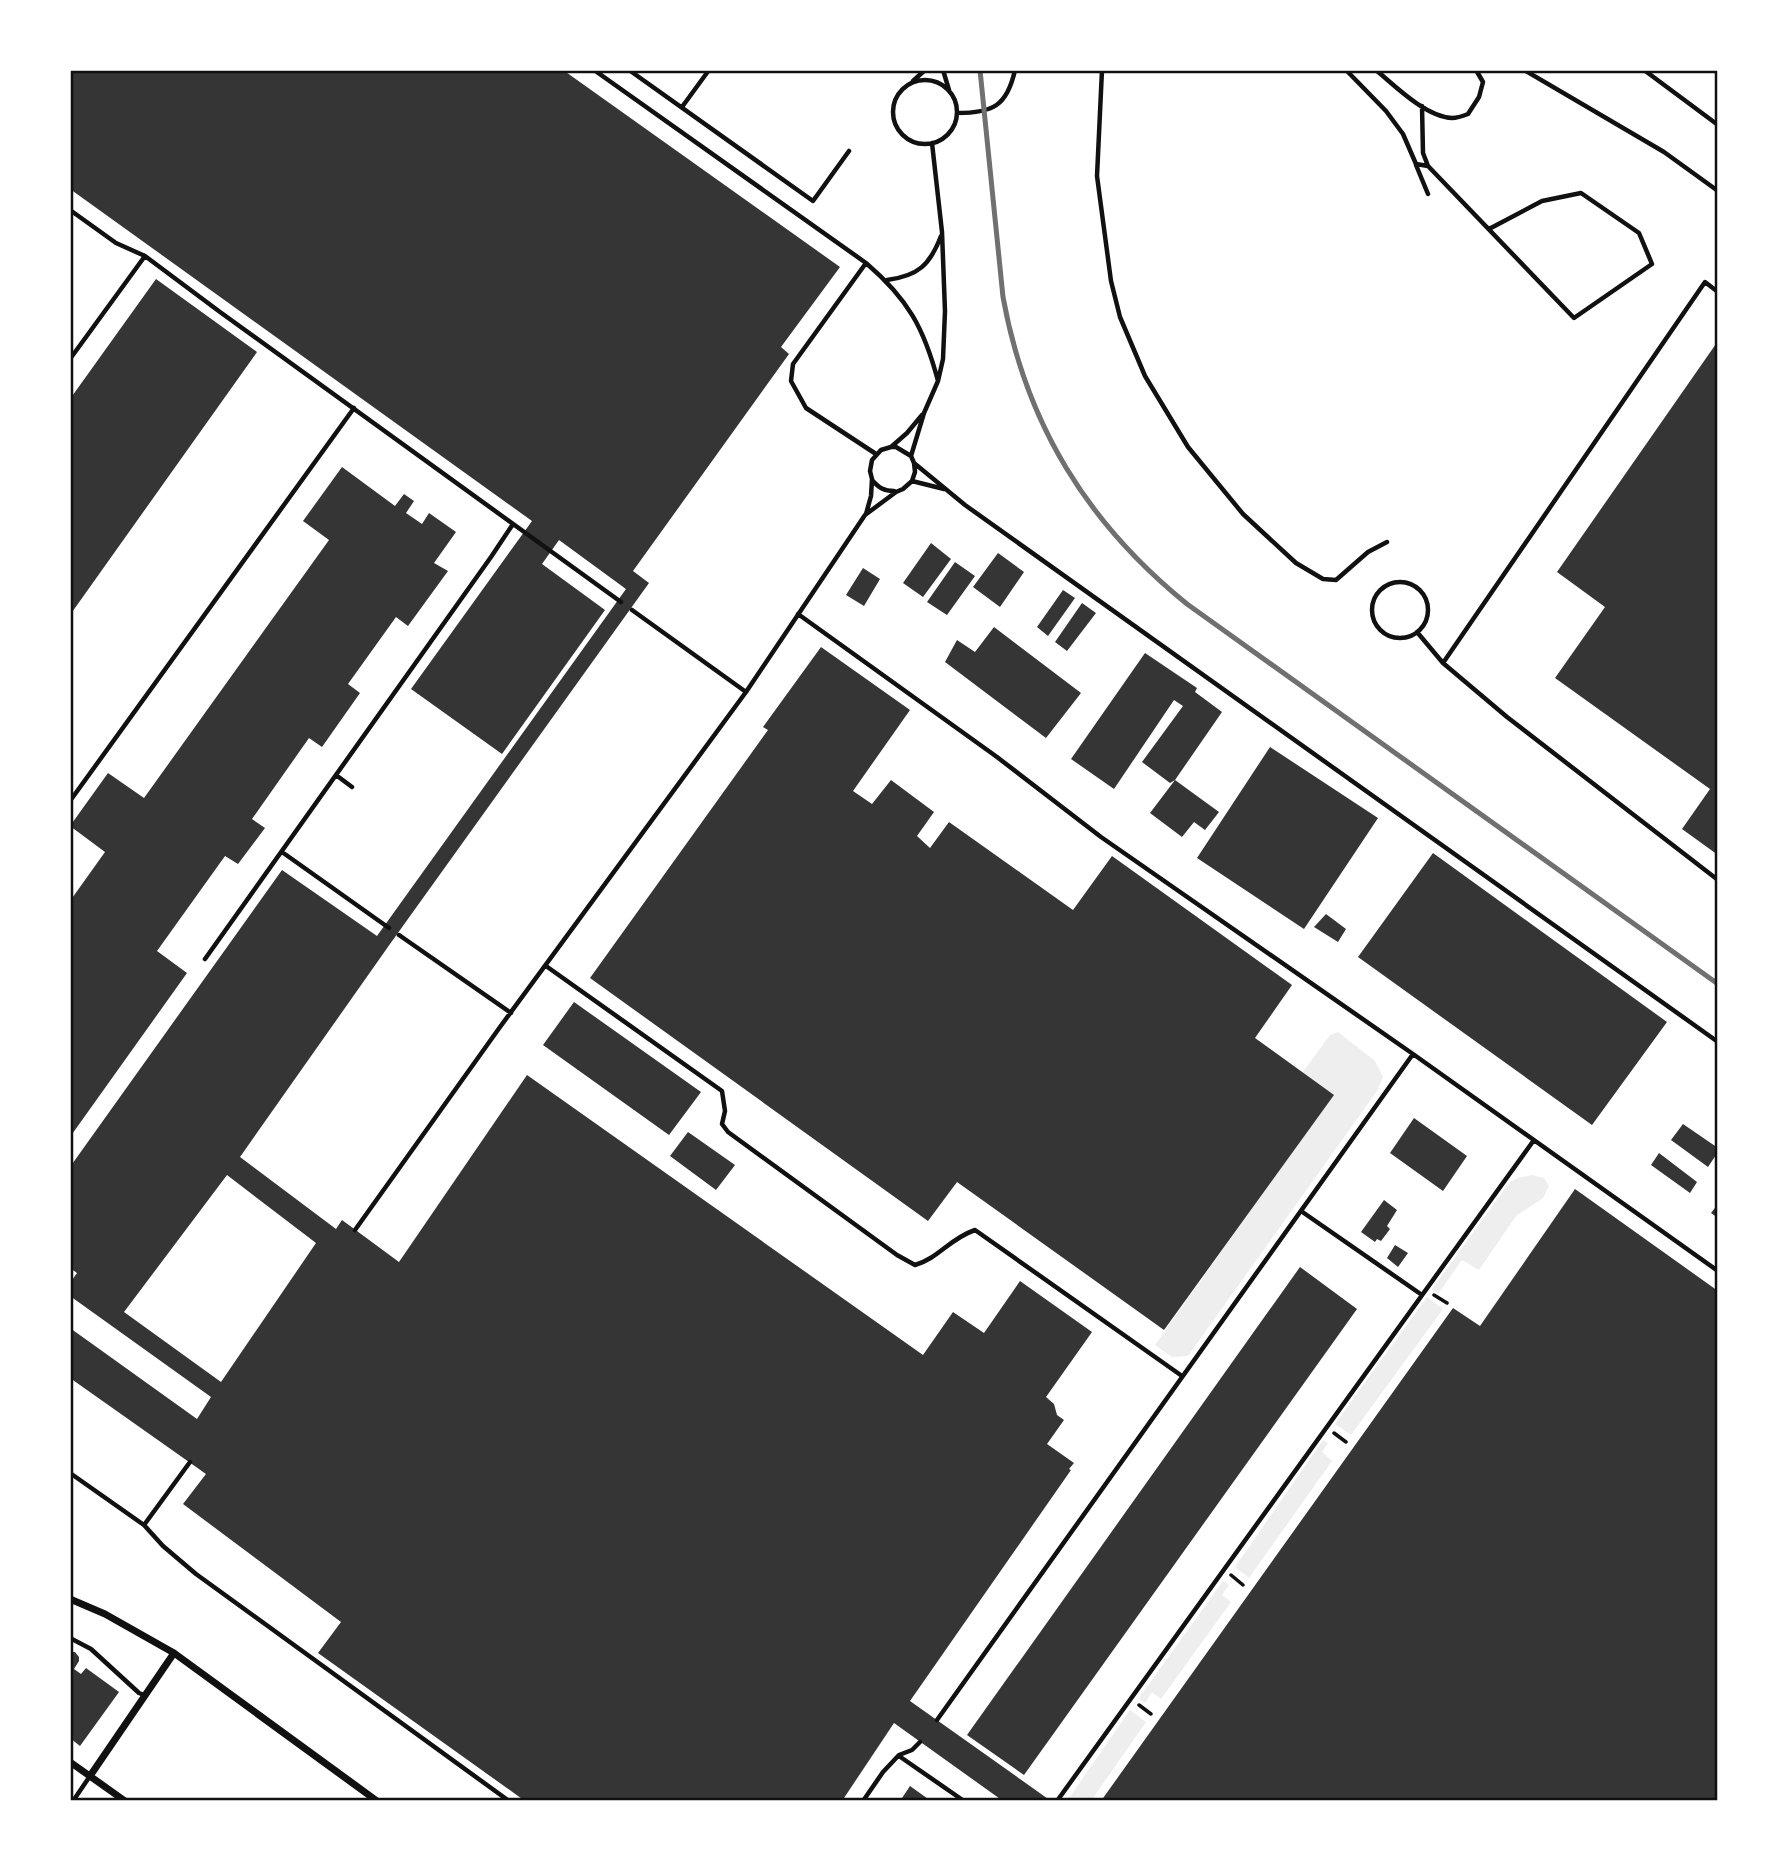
<svg xmlns="http://www.w3.org/2000/svg" width="1788" height="1871" font-family="Mulish,sans-serif">
	<style>
		.green { fill: #eee }
		.building { fill: #353535; fill-rule: evenodd }
		.lines { fill: none; stroke-linecap: round; stroke-linejoin: round }
		.path { stroke: #111; stroke-width: 3.5 }
		.service { stroke: #111; stroke-width: 4.5 }
		.minor { stroke: #111; stroke-width: 7 }
		.rail { stroke: #707070; stroke-width: 5 }
		.neatline { fill: none; stroke: #111; stroke-width: 2.5 }
	</style>
	<rect width="100%" height="100%" fill="#fff"/>
	<path class="green" d="M1338 1032 1375 1061 1383 1077 1377 1091 1188 1356 1172 1357 1155 1345 1333 1095 1302 1073 1330 1035Z
		M1532 1175 1544 1178 1549 1186 1543 1198 1516 1216 1479 1270 1462 1260 1438 1294 1432 1289 1510 1182 1518 1178Z
		M1427 1297 1443 1309 1351 1435 1335 1424Z
		M1323 1440 1328 1443 1322 1452 1332 1461 1249 1578 1235 1567Z
		M1223 1581 1229 1585 1222 1595 1231 1602 1161 1699 1152 1692 1145 1703 1139 1698Z
		M1130 1710 1146 1722 1091 1801H1067Z"/>
	<path class="building" d="M70 70H563L840 267 781 347 789 354 633 571 649 583 390 944 240 1157 336 1229 342 1220 399 1262 527 1075 923 1355 953 1312 984 1333 1020 1281 1092 1332 1046 1397 1054 1404 1057 1415 1064 1420 1047 1444 1074 1463 1069 1469 1071 1470 910 1701 1051 1801H1003L894 1723 842 1801H525L318 1653 341 1622 183 1504 206 1474 70 1378V1328L197 1419 211 1397 70 1296V1283L77 1273 70 1268V1167L282 870 377 936 626 589 559 540 542 564 605 610 502 754 411 689 532 521 70 189ZM227 1175 316 1243 221 1382 124 1312Z
		M156 279 257 352 70 615V399Z
		M1718 341V855L1682 829 1710 789 1555 678 1605 607 1557 572Z
		M342 467 395 506 404 494 414 501 406 513 422 524 429 513 456 532 434 563 448 571 408 626 396 617 348 684 360 693 322 747 309 738 252 819 265 828 238 864 225 856 157 951 187 973 70 1137V901L105 852 70 826 108 773 144 798 329 540 303 521Z
		M931 543 951 559 923 597 903 583Z
		M998 553 1024 572 1000 607 973 587Z
		M955 562 975 576 947 615 927 602Z
		M863 568 880 579 864 606 846 595Z
		M1063 590 1075 598 1048 636 1037 627Z
		M1082 603 1096 613 1067 651 1055 642Z
		M994 627 1081 693 1046 738 945 662 957 640 975 652Z
		M821 647 910 710 853 791 872 804 891 780 934 812 917 836 930 848 949 822 1073 910 1112 856 1292 985 1255 1038 1334 1095 1164 1330 957 1182 928 1221 590 978 768 730 763 727Z
		M1145 653 1197 688 1195 692 1222 712 1175 780 1219 812 1205 830 1194 822 1182 837 1150 813 1175 780 1170 783 1142 762 1183 706 1174 700 1114 789 1071 759Z
		M1270 747 1378 818 1304 929 1197 858Z
		M1433 853 1667 1022 1592 1125 1358 957Z
		M1326 914 1346 929 1338 942 1314 927Z
		M574 1002 701 1092 669 1135 543 1045Z
		M1414 1118 1467 1156 1443 1191 1390 1153Z
		M1683 1124 1718 1148V1152L1708 1167 1671 1140Z
		M688 1132 735 1165 716 1190 670 1156Z
		M1659 1153 1697 1182 1690 1193 1651 1165Z
		M1575 1189 1718 1291V1801H1101L1453 1308 1480 1326Z
		M1384 1200 1397 1210 1387 1226 1390 1229 1381 1241 1377 1239 1375 1242 1361 1232Z
		M1718 1204V1218L1711 1213Z
		M1395 1245 1408 1253 1398 1267 1387 1258Z
		M1300 1267 1357 1309 1024 1775 967 1735Z
		M70 1652H75L79 1657V1661L74 1669 81 1674 86 1668 119 1692 80 1746 70 1738Z
		M910 1786 931 1801H900Z"/>
	<g class="lines">
		<path class="path" d="M1434 1295 1447 1303
			M1334 1433 1346 1442
			M1231 1575 1243 1585
			M1139 1705 1151 1714"/>
		<path class="service" d="M594 70 866 263C908 299 924 328 938 381
			M629 70 813 201 849 151
			M943 70 949 90
			M1102 70 1097 176 1111 281 1120 317 1145 376 1188 447 1243 514 1296 563 1323 579 1336 580 1368 552 1387 542
			M1346 70 1386 111 1403 134 1416 164 1428 166
			M1376 70C1395 86 1426 117 1452 118 1457 118 1463 116 1468 114L1479 97 1483 82 1476 70
			M1524 70 1664 152 1718 191
			M1644 70 1718 125
			M893 112a32 32 0 1 1 64 0a32 32 0 1 1-64 0Z
			M913 81 925 70
			M1422 106 1423 153 1428 166 1574 318 1652 264 1639 233 1581 193 1542 201 1489 229
			M682 107 709 70
			M957 113C993 113 1007 106 1015 70
			M1416 165 1428 194
			M70 210 116 243 145 256
			M866 263 793 364 791 381 806 408 876 454
			M887 280C918 276 930 265 941 236
			M70 359 145 256 220 312 621 602
			M911 456 924 413 938 381 943 359 945 311 942 232 932 143
			M914 463 965 505 1718 1042
			M872 480C879 488 884 491 894 491
			M912 481 944 489
			M866 514 871 496 872 479 870 471 872 460 881 450 891 447 907 433 922 415
			M1372 610a28 28 0 1 1 56 0a28 28 0 1 1-56 0Z
			M632 610 746 692
			M798 614 997 757 1101 837 1413 1054 1718 1271
			M1417 632 1443 663 1507 717 1718 880
			M1443 663 1705 282 1718 292
			M336 775 352 787
			M70 801 354 408
			M282 852 389 928
			M399 935 511 1013
			M205 959 491 557 513 524
			M546 966 722 1091 725 1111 722 1124 728 1132 897 1255 915 1265C939 1258 949 1239 975 1230L1182 1376
			M1301 1211 1422 1295
			M355 1230 500 1027 746 692 865 515 896 492 903 489 912 481 915 472 914 463 911 456 896 447H891
			M70 1473 144 1525 163 1546 196 1574 509 1801
			M144 1525 190 1462
			M70 1638 91 1649 139 1693 144 1695
			M937 1720 1413 1054
			M899 1756 964 1801
			M73 1801 90 1776
			M863 1801 883 1772 899 1755 912 1750 920 1742
			M1057 1801 1534 1140"/>
		<path class="minor" d="M70 1599 105 1614 174 1653 377 1801
			M70 1762 125 1801
			M90 1776 174 1653"/>
		<path class="rail" d="M980 70 1003 297C1026 424 1087 523 1187 604L1718 984"/>
	</g>
	<rect width="1788" height="1871" fill="none" stroke="#ffffff" stroke-width="144"/>
	<rect x="72" y="72" width="1644" height="1727" class="neatline"/>
</svg>
